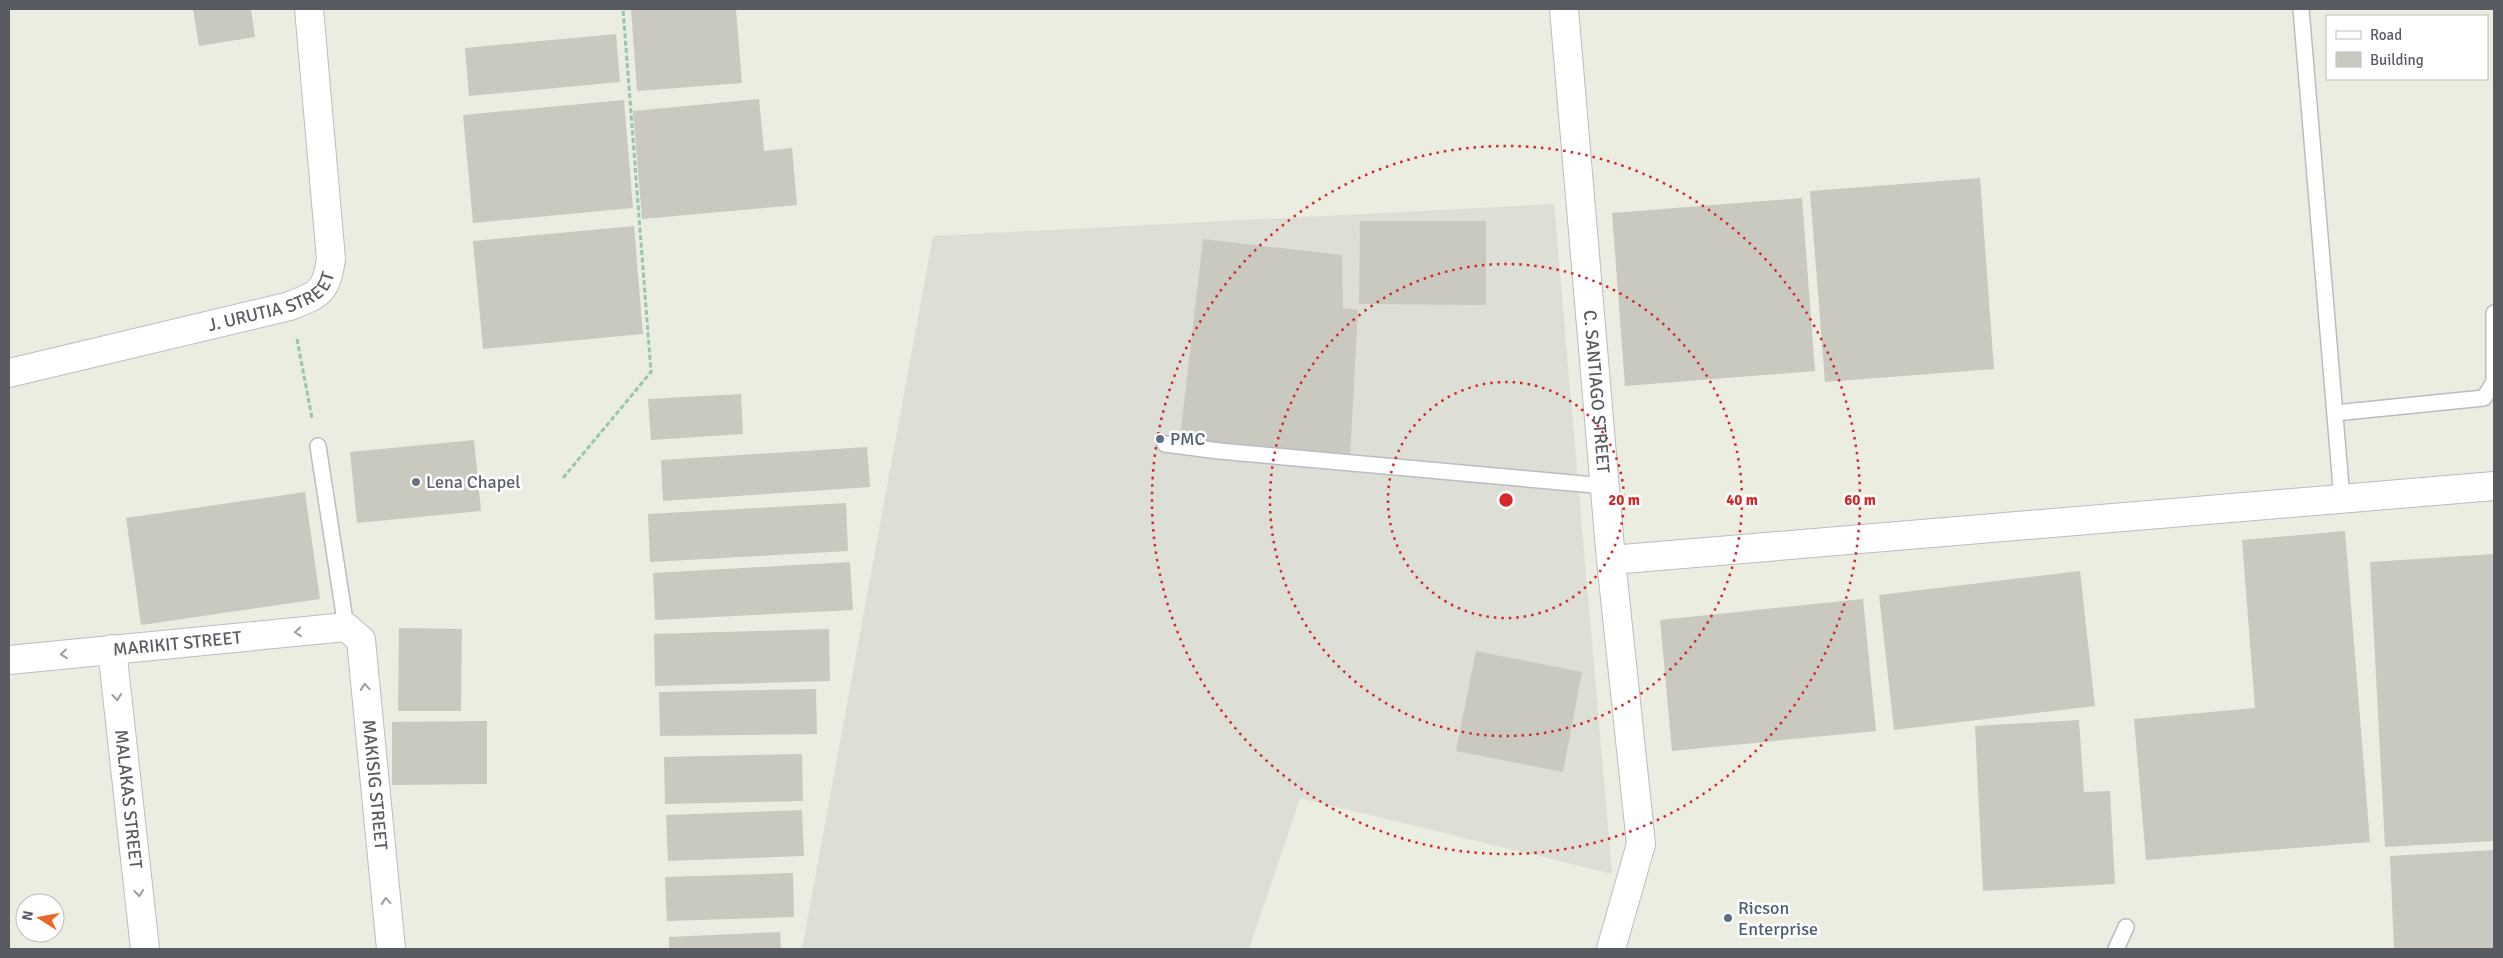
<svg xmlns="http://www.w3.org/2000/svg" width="2503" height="958" font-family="Signika,sans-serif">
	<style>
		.industrial { fill: #ddded5 }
		.building { fill: #c9c9c0 }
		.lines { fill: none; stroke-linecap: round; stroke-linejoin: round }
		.service-casing { stroke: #bbbcc3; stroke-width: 18 }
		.minor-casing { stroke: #bbbcc3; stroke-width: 30 }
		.path { stroke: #95c6af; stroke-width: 3; stroke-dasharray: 5 2.5; stroke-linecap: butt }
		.service { stroke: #fff; stroke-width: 15 }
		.minor { stroke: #fff; stroke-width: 28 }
		.oneway { stroke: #9b9da1 }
		.ring { fill: none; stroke: #d62828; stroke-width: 2.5; stroke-dasharray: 2.5 5 }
		.service-dot { fill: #5c6f8a; stroke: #fff; stroke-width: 2 }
		.worship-dot { fill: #6b7280; stroke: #fff; stroke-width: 2 }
		.labels { text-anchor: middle; stroke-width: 5; stroke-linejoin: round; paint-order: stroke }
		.street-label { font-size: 18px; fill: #595b62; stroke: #fff }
		.service-label { font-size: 18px; fill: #4e5e75; stroke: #fff; text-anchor: start }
		.worship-label { font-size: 18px; fill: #5b616d; stroke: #fff; text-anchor: start }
		.centre { fill: #d62828; stroke: #fff; stroke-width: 2.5 }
		.ring-label { font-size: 15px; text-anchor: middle; font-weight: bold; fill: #d62828; stroke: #fff; stroke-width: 5; stroke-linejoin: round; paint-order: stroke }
	</style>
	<rect width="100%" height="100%" fill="#ecede1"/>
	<path class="industrial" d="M1554 204 1612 874 1300 798 1249 949H802L933 236Z"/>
	<path class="building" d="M193 9H251L255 37 199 46Z
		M631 9H736L742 83 637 91Z
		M616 34 620 82 469 96 465 48Z
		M759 99 764 151 792 148 797 205 642 219 633 111Z
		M624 100 633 208 473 223 463 115Z
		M1980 178 1994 369 1825 382 1810 191Z
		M1802 198 1815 371 1625 386 1612 213Z
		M1360 221H1486V305L1359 304Z
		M634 226 643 334 483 349 473 241Z
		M1203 239 1342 255 1343 308 1358 310 1350 457 1180 438Z
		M741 394 743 434 651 440 648 399Z
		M474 440 481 511 357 523 350 452Z
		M867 447 870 487 663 501 661 460Z
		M305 492 320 599 141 625 126 518Z
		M846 503 848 551 650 562 648 514Z
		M2345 531 2370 842 2146 860 2134 719 2255 708 2242 540Z
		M2494 554V841L2385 847 2370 562Z
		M850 562 853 610 655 620 653 573Z
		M2080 571 2095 706 1894 730 1879 595Z
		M1863 599 1876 731 1672 751 1660 620Z
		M399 628 462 629 461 711H398Z
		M829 629 830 681 655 686 654 634Z
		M1476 651 1582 672 1563 772 1456 751Z
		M816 689 817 734 660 736 659 692Z
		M2079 720 2084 792 2110 791 2115 884 1983 891 1975 726Z
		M487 721V784L392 785V722Z
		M802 754 803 801 665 804 664 757Z
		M802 810 804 856 668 861 666 815Z
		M2494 850V949H2394L2390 856Z
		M793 873 794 917 667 921 665 877Z
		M780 932 781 949H669V937Z"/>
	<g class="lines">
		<g class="service-casing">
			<path id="service" d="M2301 9 2342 499
				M2335 413 2484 398 2494 382V313
				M1165 444 1219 451 1605 486
				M318 446 346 627
				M2116 949 2126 927"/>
		</g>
		<g class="minor-casing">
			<g id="minor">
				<path id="s1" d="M1564 9 1611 560 1641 844 1611 949"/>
				<path id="s2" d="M9 373 290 306C320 294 326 292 331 259L309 9"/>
				<path d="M1611 560 2494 486"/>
				<path id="s3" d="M112 649 145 949"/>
				<path id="s4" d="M9 660 346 627 361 640 391 949"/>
			</g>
		</g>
		<path class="path" d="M297 339 312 418
			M563 478 651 372 623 9"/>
		<use href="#service" class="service"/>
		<use href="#minor" class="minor"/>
	</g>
	<defs><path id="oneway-chevron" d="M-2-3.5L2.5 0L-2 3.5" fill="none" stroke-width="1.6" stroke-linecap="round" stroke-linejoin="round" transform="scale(1.25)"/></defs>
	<g class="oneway">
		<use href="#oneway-chevron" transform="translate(298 632) rotate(175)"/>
		<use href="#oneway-chevron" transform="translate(64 654) rotate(174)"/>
		<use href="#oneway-chevron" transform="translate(365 687) rotate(-95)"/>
		<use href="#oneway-chevron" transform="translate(117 697) rotate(84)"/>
		<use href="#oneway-chevron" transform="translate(139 893) rotate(84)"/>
		<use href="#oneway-chevron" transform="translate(386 901) rotate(-95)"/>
	</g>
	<g class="ring">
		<circle cx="1506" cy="500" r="118"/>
		<circle cx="1506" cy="500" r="236"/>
		<circle cx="1506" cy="500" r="354"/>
	</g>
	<g class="service-dot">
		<circle cx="1160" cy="439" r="5"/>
		<circle cx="1728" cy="918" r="5"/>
	</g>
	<circle class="worship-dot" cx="416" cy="482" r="5"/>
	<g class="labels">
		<g class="street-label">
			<text dy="6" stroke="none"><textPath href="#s2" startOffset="274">J. URUTIA STREET</textPath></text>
			<text dy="6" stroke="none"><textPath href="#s1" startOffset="384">C. SANTIAGO STREET</textPath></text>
			<text dy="6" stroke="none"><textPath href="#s4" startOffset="169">MARIKIT STREET</textPath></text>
			<text dy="6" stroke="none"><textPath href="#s4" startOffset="504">MAKISIG STREET</textPath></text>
			<text dy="6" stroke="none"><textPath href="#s3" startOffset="151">MALAKAS STREET</textPath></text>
		</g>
		<g class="service-label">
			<text x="1170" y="445">PMC</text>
			<text x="1738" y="914">Ricson<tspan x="1738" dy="21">Enterprise</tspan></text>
		</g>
		<g class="worship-label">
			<text x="426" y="488">Lena Chapel</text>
		</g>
	</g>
	<circle cx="1506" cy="500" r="8" class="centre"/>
	<g class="ring-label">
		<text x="1624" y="505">20 m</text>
		<text x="1742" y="505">40 m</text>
		<text x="1860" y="505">60 m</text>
	</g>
	<rect width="2503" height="958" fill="none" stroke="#595b62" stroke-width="20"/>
	<rect x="2326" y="15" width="162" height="65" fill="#ffffff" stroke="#bdbdc0"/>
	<rect x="2336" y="31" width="25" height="8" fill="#ffffff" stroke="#bdbdc0"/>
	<text x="2370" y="40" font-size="15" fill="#595b62">Road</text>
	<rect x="2336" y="52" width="25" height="15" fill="#c9c9c0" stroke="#bdbdc0"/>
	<text x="2370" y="65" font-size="15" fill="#595b62">Building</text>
	<g transform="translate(40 918) rotate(281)"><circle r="24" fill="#ffffff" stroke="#bdbdc0"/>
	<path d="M0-4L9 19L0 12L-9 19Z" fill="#eb6928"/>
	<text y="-8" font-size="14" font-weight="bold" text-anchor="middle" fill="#595b62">N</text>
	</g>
</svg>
